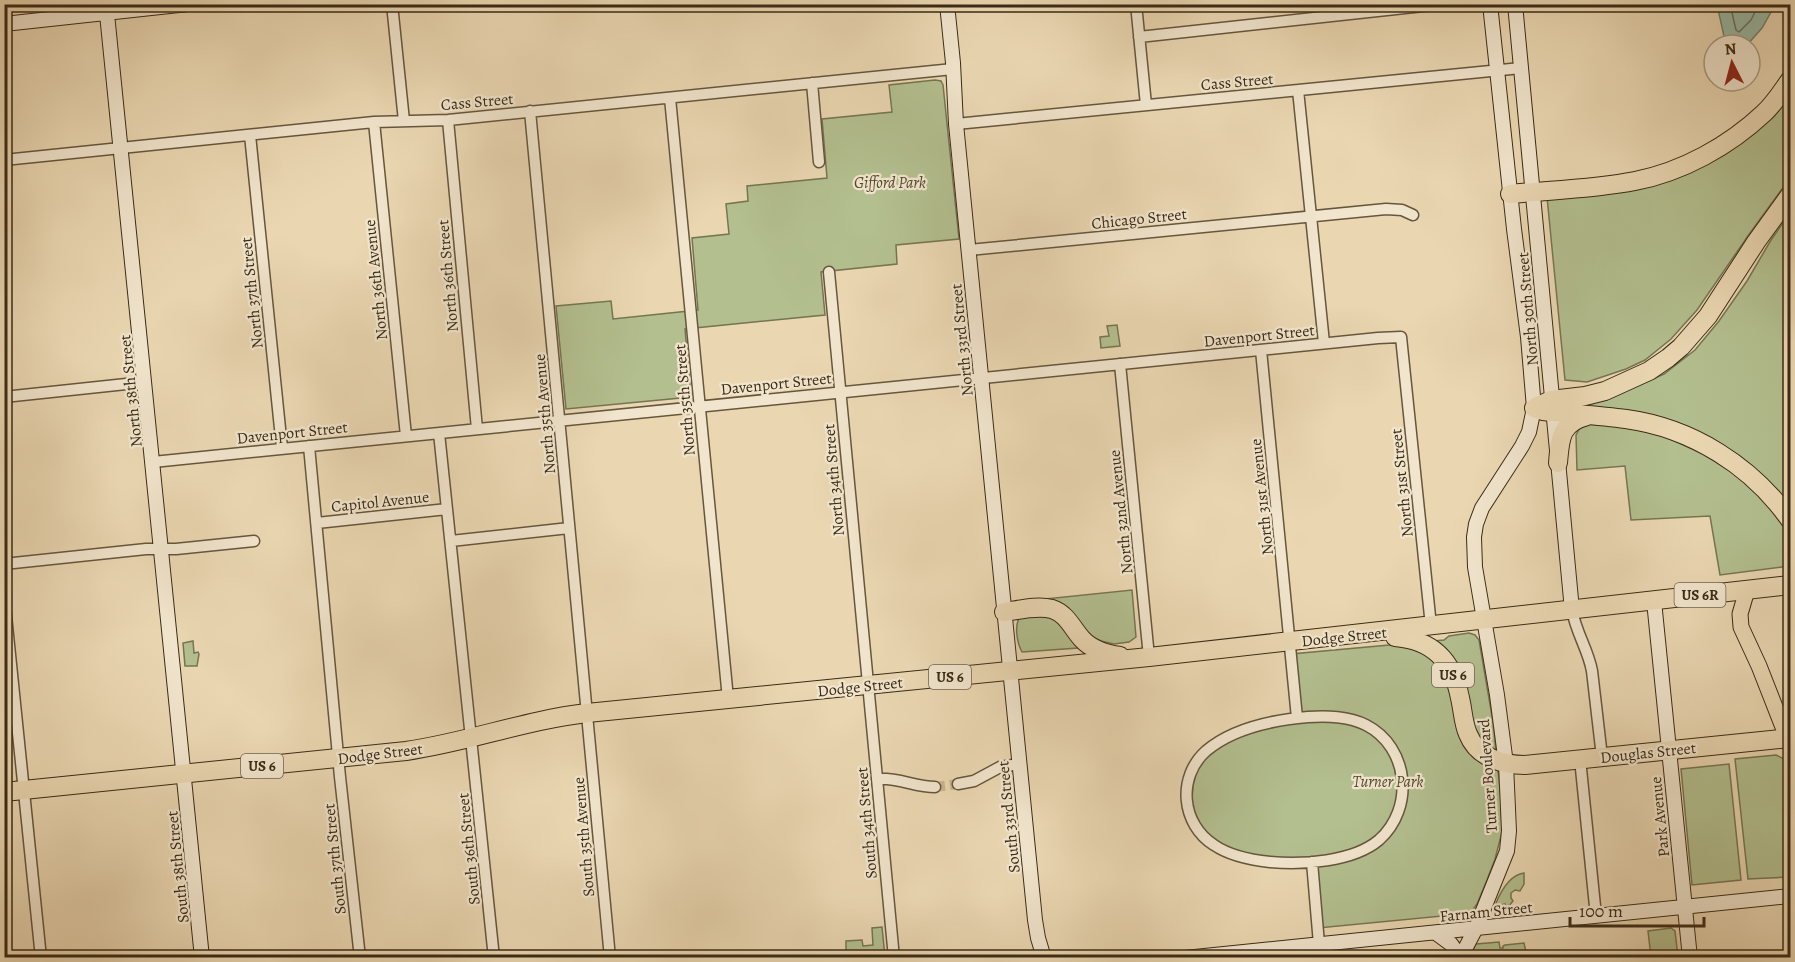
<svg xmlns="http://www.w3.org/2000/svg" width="1795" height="962" font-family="Alegreya,serif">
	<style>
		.green { fill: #b3bf8f; stroke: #767552; stroke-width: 1.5 }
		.water { fill: #99baa7; stroke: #73816d; stroke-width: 1.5 }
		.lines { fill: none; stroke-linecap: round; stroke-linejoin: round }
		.shore { stroke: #6a725e; stroke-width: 1.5 }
		.street-tunnel { stroke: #c7b593; stroke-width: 10; stroke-dasharray: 10 5; stroke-linecap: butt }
		.street-casing { stroke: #66563d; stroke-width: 13 }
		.secondary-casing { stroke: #3a2b16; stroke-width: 16 }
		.primary-casing { stroke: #3a2b16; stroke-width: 17 }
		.highway-casing { stroke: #3a2b16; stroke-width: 20 }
		.street { stroke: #f1e5cd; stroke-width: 10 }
		.secondary { stroke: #f1e5cd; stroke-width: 14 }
		.primary { stroke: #ead7b2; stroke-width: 15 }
		.highway { stroke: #ead7b2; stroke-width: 18 }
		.labels { text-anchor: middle; stroke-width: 4.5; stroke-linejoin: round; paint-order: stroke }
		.shield { fill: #f1e5cd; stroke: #71634d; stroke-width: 1.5 }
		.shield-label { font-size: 15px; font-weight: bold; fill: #3a2b16 }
		.street-label { font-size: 16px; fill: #3a2b16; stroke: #f1e5cd }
		.park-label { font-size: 16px; font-style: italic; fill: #52492e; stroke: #f1e5cd }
	</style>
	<rect width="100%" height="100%" fill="#ead7b2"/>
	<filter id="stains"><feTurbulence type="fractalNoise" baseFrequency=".00333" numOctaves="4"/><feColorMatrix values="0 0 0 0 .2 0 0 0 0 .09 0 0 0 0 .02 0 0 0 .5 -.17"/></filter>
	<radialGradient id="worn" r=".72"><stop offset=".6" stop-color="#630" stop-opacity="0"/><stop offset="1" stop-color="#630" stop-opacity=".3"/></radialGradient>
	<path class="green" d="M935 80 941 81 943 85 959 239 896 245 897 264 821 272 825 315 685 329 691 397 566 409 556 306 611 301 613 319 698 310 692 238 729 234 726 204 748 201 747 186 827 178 822 119 892 112 889 85Z
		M1790 94V178L1750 233 1697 310 1671 339 1645 360 1626 369 1587 382 1565 380 1547 197 1650 183Z
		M1790 213V508L1737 458 1581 409V404L1619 394 1664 374 1695 350 1719 321 1747 281 1771 240Z
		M1117 325 1120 346 1101 348 1100 337 1109 336 1107 326Z
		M1582 424 1626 426 1666 437 1703 454 1735 474 1765 499 1790 536V566L1720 575 1710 516 1631 520 1625 466 1577 470 1576 435Z
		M1132 590 1136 637 1129 642 1114 644 1101 641 1090 636 1071 618 1016 602Z
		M1052 612 1078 648 1022 652C1017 643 1014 625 1020 617Z
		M1469 633 1475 635 1479 640 1493 722 1501 799 1502 832 1495 859 1487 880 1477 904 1469 915 1456 923 1443 924 1442 916 1318 928 1312 862 1233 854 1198 832 1187 784 1213 746 1297 718 1291 654 1444 640 1449 636Z
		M193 641 194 653 198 652 199 654 197 666H185L183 643Z
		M1776 755 1784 759 1790 774V877L1748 879 1735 759Z
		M1729 764 1741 880 1692 885 1681 769Z
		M1524 873V884L1520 891 1515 890 1511 893V898L1513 901 1508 907H1506L1505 904 1501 905V908L1498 907 1496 903C1501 891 1510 875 1524 873Z
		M882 927 885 957H851L846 950V941L862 940 863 946 873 945 872 928Z
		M1671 928 1675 931 1678 957H1651L1648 931Z
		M1499 942 1500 948H1503V946L1505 945 1524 943 1527 957H1474L1473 950 1476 944Z"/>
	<path class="water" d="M1717 5V4L1775 5 1762 28 1747 45H1726Z"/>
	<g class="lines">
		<path class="shore" d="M1730 4 1736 30 1739 32 1751 20 1759 4"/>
		<path class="street-tunnel" d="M935 787 958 784"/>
		<g class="street-casing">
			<path id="street" d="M392 4 404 121
				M1136 4 1146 105
				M1139 37 1442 4
				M812 83 819 162
				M1298 90 1324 343
				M670 98 728 699
				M530 111 610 958
				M448 120 477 429
				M374 122 406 436
				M956 124 1521 68
				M250 135 282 448
				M4 160 374 122 448 120 953 69
				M969 250 1386 209 1402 210 1413 215
				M829 272 894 958
				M1261 350 1297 718
				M1120 364 1149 657
				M4 397 145 382
				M439 433 494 958
				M309 446 340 777 360 958
				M153 462 1378 338 1401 337 1431 626
				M317 523 447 509
				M451 541 569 528
				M4 564 146 549H176L254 541
				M4 596 41 958
				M1572 610C1576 633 1588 649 1592 671L1602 757
				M1308 717C1327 716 1348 716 1366 725 1409 747 1415 808 1379 840 1353 862 1302 865 1270 862 1251 860 1230 856 1214 845 1181 824 1177 777 1206 751 1233 728 1273 720 1308 717Z
				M1580 759 1596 916
				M877 779C897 777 915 787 935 787
				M958 784 974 781 1000 767 1019 764
				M1312 862 1319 944"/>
		</g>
		<g class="secondary-casing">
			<path id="secondary" d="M106 4 202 958
				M947 4 953 63 956 124 1035 920 1038 938 1044 958
				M1515 4 1572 610
				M4 24 188 4
				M1654 601 1690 958
				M1436 933 1451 944 1461 958
				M1185 958 1790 896
				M1463 958 1465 949 1476 928 1507 851 1509 831 1506 764 1497 695 1475 567 1474 537 1476 524 1482 508 1522 446 1529 432 1534 408 1528 337 1514 229 1490 4"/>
		</g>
		<g class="primary-casing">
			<path id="primary" d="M1747 590 1740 614 1741 627 1759 666 1790 745"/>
		</g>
		<g class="highway-casing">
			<path id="highway" d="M1510 194C1552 190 1594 189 1635 181 1682 172 1729 146 1764 113 1774 104 1782 91 1790 80
				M1534 408 1551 400 1585 396 1605 391 1649 371 1668 358 1681 347 1708 316 1756 242 1790 195
				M1534 408 1543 411C1571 414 1599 415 1626 419 1692 428 1752 466 1790 520
				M1558 463C1560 439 1560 423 1587 416
				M1004 612C1019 610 1037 605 1052 609 1067 614 1072 628 1082 639 1092 650 1106 654 1120 656
				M1395 637C1433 640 1453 661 1460 698 1463 710 1463 723 1468 734 1477 757 1502 765 1525 765L1790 738
				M4 792 406 751C468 742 526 720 587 713L1149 657 1790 585"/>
		</g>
		<use href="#street" class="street"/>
		<use href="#secondary" class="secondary"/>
		<use href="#primary" class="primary"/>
		<use href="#highway" class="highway"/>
	</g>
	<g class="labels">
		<g class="shield">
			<rect x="1674.5" y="583" width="51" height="24" rx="4.5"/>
			<rect x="1432" y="663" width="42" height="24" rx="4.5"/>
			<rect x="929" y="665" width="42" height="24" rx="4.5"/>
			<rect x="241" y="754" width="42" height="24" rx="4.5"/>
		</g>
		<g class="shield-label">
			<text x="1700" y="600">US 6R</text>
			<text x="1453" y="680">US 6</text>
			<text x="950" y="682">US 6</text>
			<text x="262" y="771">US 6</text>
		</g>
		<g class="street-label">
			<text transform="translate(1237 81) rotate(-5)" y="6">Cass Street</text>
			<text transform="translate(477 101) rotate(-5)" y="6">Cass Street</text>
			<text transform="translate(1139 218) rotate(-6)" y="6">Chicago Street</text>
			<text transform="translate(447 276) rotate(-95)" y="6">North 36th Street</text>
			<text transform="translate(375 280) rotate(-96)" y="6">North 36th Avenue</text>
			<text transform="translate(251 293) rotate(-96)" y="6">North 37th Street</text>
			<text transform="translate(1527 309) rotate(-95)" y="6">North 30th Street</text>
			<text transform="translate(1259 335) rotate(-6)" y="6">Davenport Street</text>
			<text transform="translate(961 340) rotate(-96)" y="6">North 33rd Street</text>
			<text transform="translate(776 383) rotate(-6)" y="6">Davenport Street</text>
			<text transform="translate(130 391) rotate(-96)" y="6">North 38th Street</text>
			<text transform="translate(684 400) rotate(-95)" y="6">North 35th Street</text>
			<text transform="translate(544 414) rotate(-95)" y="6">North 35th Avenue</text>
			<text transform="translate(292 432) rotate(-6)" y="6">Davenport Street</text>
			<text transform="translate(833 480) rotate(-95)" y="6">North 34th Street</text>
			<text transform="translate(1401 483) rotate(-96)" y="6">North 31st Street</text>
			<text transform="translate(1261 497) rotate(-96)" y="6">North 31st Avenue</text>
			<text transform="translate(380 501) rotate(-6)" y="6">Capitol Avenue</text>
			<text transform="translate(1120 512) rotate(-96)" y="6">North 32nd Avenue</text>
			<text transform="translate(1344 636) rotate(-6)" y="6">Dodge Street</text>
			<text transform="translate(860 686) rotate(-6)" y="6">Dodge Street</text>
			<text transform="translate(1648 752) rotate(-6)" y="6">Douglas Street</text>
			<text transform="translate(380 753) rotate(-7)" y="6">Dodge Street</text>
			<text transform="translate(1487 776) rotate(-94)" y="6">Turner Boulevard</text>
			<text transform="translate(1008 817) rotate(-96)" y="6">South 33rd Street</text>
			<text transform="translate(1659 817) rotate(-96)" y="6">Park Avenue</text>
			<text transform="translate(866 823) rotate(-95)" y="6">South 34th Street</text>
			<text transform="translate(583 837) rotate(-95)" y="6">South 35th Avenue</text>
			<text transform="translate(468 849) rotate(-96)" y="6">South 36th Street</text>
			<text transform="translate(334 859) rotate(-96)" y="6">South 37th Street</text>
			<text transform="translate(177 867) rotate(-96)" y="6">South 38th Street</text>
			<text transform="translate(1486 911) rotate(-6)" y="6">Farnam Street</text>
		</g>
		<g class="park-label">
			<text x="890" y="188">Gifford Park</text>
			<text x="1388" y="787">Turner Park</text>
		</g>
	</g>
	<rect width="1795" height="962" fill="none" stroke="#ead7b2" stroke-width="24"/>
	<rect x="6" y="6" width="1783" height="950" fill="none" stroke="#3a2b16" stroke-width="3"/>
	<rect x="12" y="12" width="1771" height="938" fill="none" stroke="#3a2b16" stroke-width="1.5"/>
	<g transform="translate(1732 63) rotate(354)"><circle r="28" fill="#f1e5cd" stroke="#a89b84" stroke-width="1.5"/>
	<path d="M0-4.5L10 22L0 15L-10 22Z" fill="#8f2418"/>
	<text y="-9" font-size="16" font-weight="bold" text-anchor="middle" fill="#3a2b16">N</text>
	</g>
	<path d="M1570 917v9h134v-9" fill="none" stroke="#3a2b16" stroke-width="3"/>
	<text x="1579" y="917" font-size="18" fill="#3a2b16" stroke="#f1e5cd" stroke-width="4.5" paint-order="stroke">100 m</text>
	<rect width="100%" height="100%" filter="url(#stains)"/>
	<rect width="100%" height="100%" fill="url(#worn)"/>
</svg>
